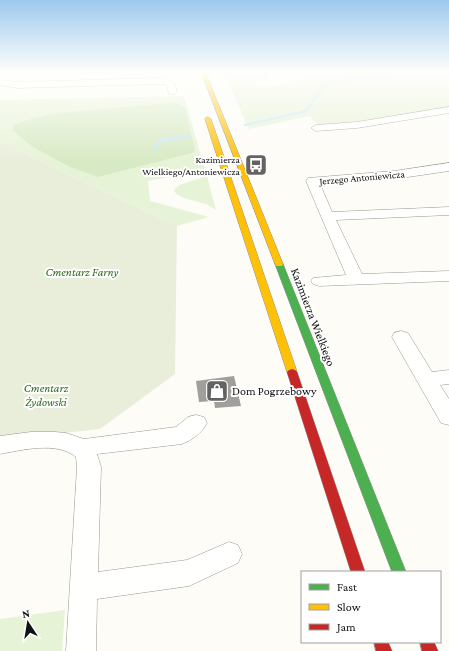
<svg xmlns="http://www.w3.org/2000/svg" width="449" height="651" font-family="'Crimson Pro',serif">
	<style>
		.green { fill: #e7f3d7 }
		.forest { fill: #d8eac5 }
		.cemetery { fill: #e9eedb }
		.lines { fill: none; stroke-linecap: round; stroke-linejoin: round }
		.stream-far1 { stroke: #cde8f7; stroke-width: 2.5 }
		.stream { stroke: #cde8f7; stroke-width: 3 }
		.building { fill: #a19f9c }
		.street-casing { stroke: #979795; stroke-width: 1 }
		.fast-casing { stroke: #8e8d8b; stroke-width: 1 }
		.slow-casing { stroke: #8e8d8b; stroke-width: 1 }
		.jam-casing { stroke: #8e8d8b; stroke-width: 1 }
		.street { fill: #fffffe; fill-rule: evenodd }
		.fast { fill: #4caf50; fill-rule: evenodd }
		.slow { fill: #ffc107; fill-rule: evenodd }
		.jam { fill: #c62828; fill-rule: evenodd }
		.labels { text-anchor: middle; stroke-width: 4; stroke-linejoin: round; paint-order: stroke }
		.far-poi-label { font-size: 10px; fill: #111; stroke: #fff; text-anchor: end }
		.far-street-label { font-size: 10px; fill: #111; stroke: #fff }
		.park-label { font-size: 12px; font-style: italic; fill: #2f6b1f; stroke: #fff }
		.street-label { font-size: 12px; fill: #111; stroke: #fff }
		.poi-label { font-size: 12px; fill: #111; stroke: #fff; text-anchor: start }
	</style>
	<rect width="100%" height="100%" fill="#fdfcf7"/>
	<path class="green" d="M223 71H266L269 78 252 81 259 87 282 85 328 71H449V109L323 128 309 116 249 129Z
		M184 96 205 170 148 181 150 201 209 217 177 226 0 142V100Z
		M207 176 216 210 206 204 184 198 176 194 174 190 179 185Z
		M65 610 62 651H0V619Z"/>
	<path class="forest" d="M172 103 179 104 185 107 195 150 192 153 98 177 70 167 33 147 13 131 14 125C39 114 68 112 95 110 121 107 147 105 172 103Z"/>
	<path class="cemetery" d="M0 142 177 226 175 374 100 429 0 440Z"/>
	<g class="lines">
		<path class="stream-far1" d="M245 125 306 111 324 86 333 82 408 71
			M187 137 190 136"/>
		<path class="stream" d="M153 149 160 141 190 136"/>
	</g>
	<path class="building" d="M234 376 241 406 215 408 214 401 199 402 196 381Z"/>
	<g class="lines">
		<g class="street-casing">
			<path id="street" d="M163 78 174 82 177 92 175 94H169L167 85 162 84 17 88 0 85V81L2 80 17 82Z
				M449 107V113L357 128 316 131 311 128 316 125 357 122Z
				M449 163V171L394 179 320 184 332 212 449 207V215L336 220 362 274 449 271V281L319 286 313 284 311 281 313 278 346 275 306 181 308 178 394 171Z
				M401 331 408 333 432 372 449 370V384L440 385 449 399V425L441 423 392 337 394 333Z
				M196 415 204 417 207 423C202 433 192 440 182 444L97 454 101 467 98 572 187 560 229 542 238 545 242 554 238 563 189 586 97 599 96 651H66L77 467 76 457C57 441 22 450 0 454V436L31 432H55L66 433 84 439 176 427 188 417Z"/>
		</g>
		<g class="fast-casing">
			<path id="fast" d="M276 262H282L283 264 406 572H392L275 264Z"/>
		</g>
		<g class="slow-casing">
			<path id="slow" d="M201 71H205L283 264 282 266H276L275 264Z
				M208 117 211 119 297 372 295 374H289L287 372 205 119Z"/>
		</g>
		<g class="jam-casing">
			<path id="jam" d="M292 369 295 370 297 372 365 572H351L287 372 289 370Z
				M374 642H388L392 651H376Z
				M420 642H434L438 651H422Z"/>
		</g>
		<use href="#street" class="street"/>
		<use href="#fast" class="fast"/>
		<use href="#slow" class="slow"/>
		<use href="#jam" class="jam"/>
	</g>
	<linearGradient id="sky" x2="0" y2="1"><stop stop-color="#9dc9ee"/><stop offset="0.44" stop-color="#fefefb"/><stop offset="1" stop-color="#fefefb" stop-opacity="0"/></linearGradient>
	<rect width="449" height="162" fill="url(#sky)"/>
	<defs>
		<g id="bus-square" transform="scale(1.15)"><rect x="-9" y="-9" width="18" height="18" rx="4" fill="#646362" stroke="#fff"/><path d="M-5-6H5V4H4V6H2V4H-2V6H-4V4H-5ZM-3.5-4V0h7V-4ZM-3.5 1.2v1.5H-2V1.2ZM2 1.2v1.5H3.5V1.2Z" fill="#fff"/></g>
		<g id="shop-square" transform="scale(1.15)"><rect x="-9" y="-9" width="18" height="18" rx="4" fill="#646362" stroke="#fff"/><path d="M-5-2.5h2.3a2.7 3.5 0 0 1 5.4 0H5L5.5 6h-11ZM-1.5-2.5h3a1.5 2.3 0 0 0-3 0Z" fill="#fff"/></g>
	</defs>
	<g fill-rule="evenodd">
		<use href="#bus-square" x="256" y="165"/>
		<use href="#shop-square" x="217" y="391"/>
	</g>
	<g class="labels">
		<g class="far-poi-label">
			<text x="240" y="163">Kazimierza<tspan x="240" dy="12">Wielkiego/Antoniewicza</tspan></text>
		</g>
		<g class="far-street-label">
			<text transform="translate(362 177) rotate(-5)" y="4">Jerzego Antoniewicza</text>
		</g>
		<g class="park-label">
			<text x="82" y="276">Cmentarz Farny</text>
			<text x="46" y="392">Cmentarz<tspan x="46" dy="14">Żydowski</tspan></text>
		</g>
		<g class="street-label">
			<text transform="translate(313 317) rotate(69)" y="4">Kazimierza Wielkiego</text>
		</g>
		<g class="poi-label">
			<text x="232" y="395">Dom Pogrzebowy</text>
		</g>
	</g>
	<rect x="301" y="571" width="140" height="72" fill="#ffffff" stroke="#a0a0a0"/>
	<rect x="309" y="584" width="20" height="6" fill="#4caf50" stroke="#a0a0a0"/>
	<text x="337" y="591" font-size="12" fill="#111111">Fast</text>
	<rect x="309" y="604" width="20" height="6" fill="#ffc107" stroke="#a0a0a0"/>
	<text x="337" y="611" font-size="12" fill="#111111">Slow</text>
	<rect x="309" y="624" width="20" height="6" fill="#c62828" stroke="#a0a0a0"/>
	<text x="337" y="631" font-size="12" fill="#111111">Jam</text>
	<g transform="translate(28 623) rotate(348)" stroke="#ffffff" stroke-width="3" paint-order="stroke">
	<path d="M0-3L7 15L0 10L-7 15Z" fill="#111111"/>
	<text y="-6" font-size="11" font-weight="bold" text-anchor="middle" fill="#111111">N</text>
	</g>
</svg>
